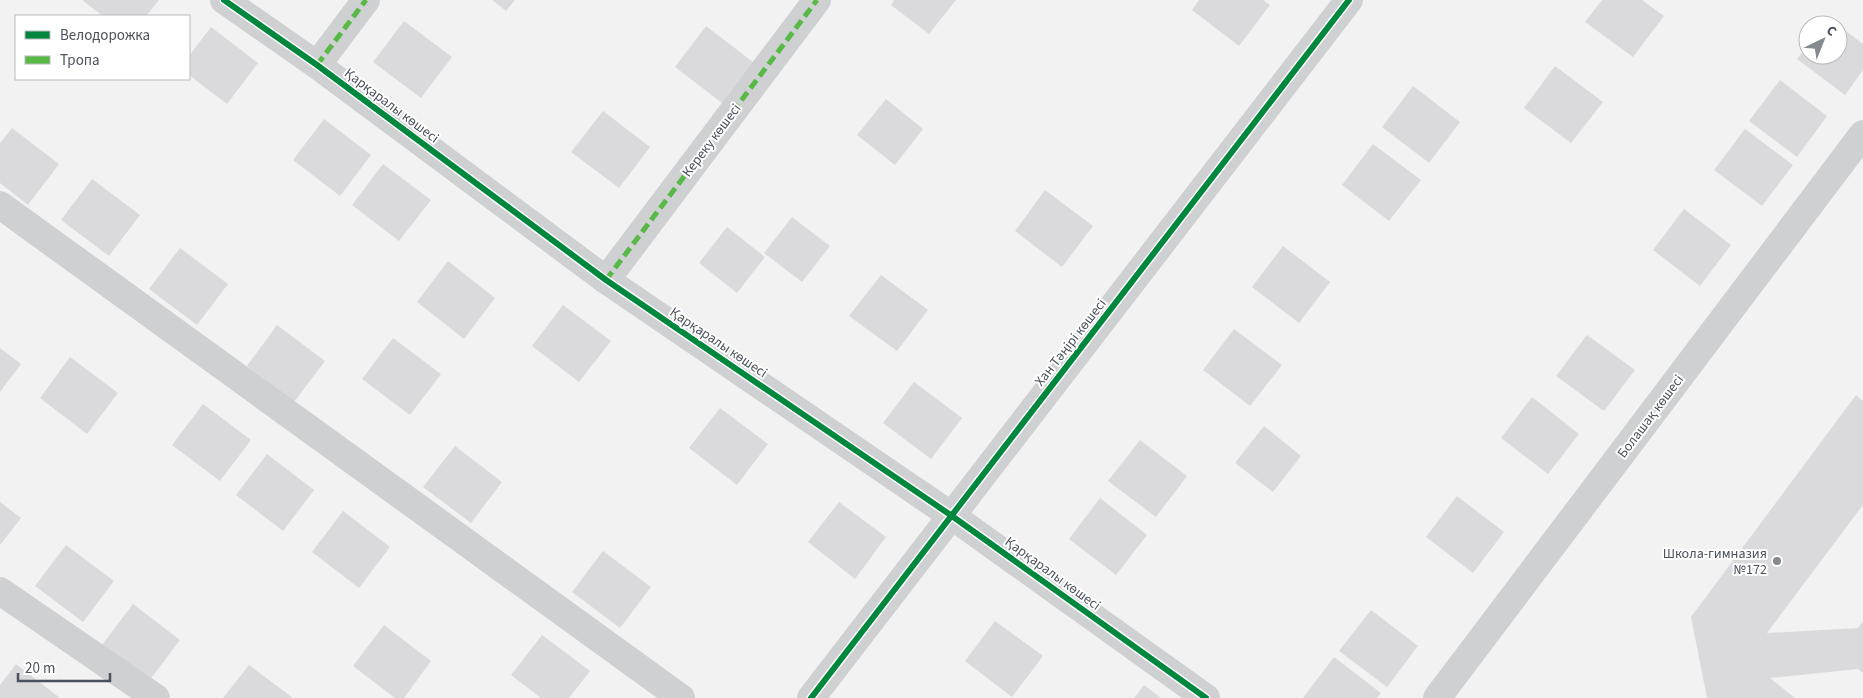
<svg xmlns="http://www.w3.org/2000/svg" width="1863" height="698" font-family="'Source Sans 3',sans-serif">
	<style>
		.building { fill: #dadadc }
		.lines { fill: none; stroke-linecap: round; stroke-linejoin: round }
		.minor { stroke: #ced0d2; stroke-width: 28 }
		.quiet { stroke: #58b947; stroke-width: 5; stroke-dasharray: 10 5; stroke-linecap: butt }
		.cycleway-casing { stroke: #fff; stroke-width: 9 }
		.cycleway { stroke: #00873e; stroke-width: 6 }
		.poi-dot { fill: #858a91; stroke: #fff; stroke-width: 2 }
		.labels { text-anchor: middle; stroke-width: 4; stroke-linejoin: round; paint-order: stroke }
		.street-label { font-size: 14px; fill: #4b525d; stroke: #fff }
		.poi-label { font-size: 14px; fill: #4b525d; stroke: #fff; text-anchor: end }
	</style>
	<rect width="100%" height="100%" fill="#f2f2f2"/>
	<path class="building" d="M84 0H159L146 16H103L83 1Z
		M492 0H515L506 11Z
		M894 0H956L929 34 891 5Z
		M1199 0H1263L1270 5 1239 46 1192 10Z
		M1602 0H1642L1664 16 1633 57 1585 22Z
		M1828 18 1838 25H1823Z
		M404 21 452 57 421 98 373 62Z
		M1838 25 1863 44V70L1845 95 1797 59 1808 45V55H1838Z
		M706 26 753 62 722 103 675 67Z
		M211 27 258 63 227 104 189 75V56Z
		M1555 66 1603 102 1571 143 1524 108Z
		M1780 80 1827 116 1797 157 1749 121Z
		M1413 86 1460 122 1429 163 1382 127Z
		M886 99 923 129 895 165 857 135Z
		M603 111 650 147 619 188 571 152Z
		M324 119 371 155 340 196 293 160Z
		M12 128 59 164 28 205 0 183V143Z
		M1745 129 1793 165 1762 206 1714 170Z
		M1373 144 1421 180 1389 221 1342 185Z
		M383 164 431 200 399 241 352 205Z
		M92 179 140 215 109 256 61 220Z
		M1045 190 1093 226 1062 267 1015 231Z
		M1684 209 1731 245 1700 286 1653 250Z
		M792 217 830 246 802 282 764 253Z
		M727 227 765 257 737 293 699 263Z
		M1283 246 1330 282 1299 323 1252 287Z
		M180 248 228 284 197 325 149 289Z
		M448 261 495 298 464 339 417 302Z
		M881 275 928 310 897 351 849 316Z
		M563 305 611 341 579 382 532 346Z
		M277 325 325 361 294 402 247 366Z
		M1234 329 1282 365 1250 406 1203 370Z
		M1587 335 1635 370 1604 411 1556 376Z
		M393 338 441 374 410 415 362 379Z
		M0 348 21 364 0 392Z
		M70 357 118 393 87 434 40 398Z
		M914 382 962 418 931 459 883 423Z
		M1856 395 1863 401V505L1767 633 1858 628 1863 621V673L1858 669 1770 678 1795 698H1707L1691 617Z
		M1532 397 1579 434 1548 474 1501 438Z
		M203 404 251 440 220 481 172 445Z
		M720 408 768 444 737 485 689 448Z
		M1264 426 1301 456 1273 492 1235 463Z
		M1140 440 1187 476 1156 517 1108 481Z
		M455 446 502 482 471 523 423 487Z
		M267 454 314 490 283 531 236 495Z
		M1457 496 1504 532 1473 573 1426 537Z
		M1100 498 1147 535 1116 575 1069 539Z
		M0 502 21 518 0 545Z
		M839 502 886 537 855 579 808 542Z
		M343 511 390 547 359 588 312 552Z
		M66 545 114 581 83 622 35 586Z
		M603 551 651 587 620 628 572 592Z
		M133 604 180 640 149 681 102 645Z
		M1371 610 1418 646 1387 687 1339 651Z
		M995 621 1043 656 1012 697 965 661Z
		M384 625 431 661 404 698H395L353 666Z
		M542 635 590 671 569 698H541L511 675Z
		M1334 657 1381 693 1377 698H1303Z
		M16 664 60 698H0V685Z
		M249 665 293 698H223Z
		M1144 685 1161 698H1134Z"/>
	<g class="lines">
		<path class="minor" d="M224 0 317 65 606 280 952 516 1206 698
			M317 65 366 0
			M0 205 681 698
			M606 280 817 0
			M0 591 156 698
			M811 698 1349 0
			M1437 698 1863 134"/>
		<path class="quiet" d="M317 65 366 0
			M606 280 817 0"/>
		<g class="cycleway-casing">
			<path id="cycleway" d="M224 0 317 65 606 280 952 516 1206 698
				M811 698 1349 0"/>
		</g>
		<use href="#cycleway" class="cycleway"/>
	</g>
	<circle class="poi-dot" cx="1777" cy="561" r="5"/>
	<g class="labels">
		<g class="street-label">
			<text transform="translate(392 105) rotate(37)" y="5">Қарқаралы көшесі</text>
			<text transform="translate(711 140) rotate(-53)" y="5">Кереку көшесі</text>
			<text transform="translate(719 342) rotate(34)" y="5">Қарқаралы көшесі</text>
			<text transform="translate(1070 342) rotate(-52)" y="5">Хан Тәңірі көшесі</text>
			<text transform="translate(1650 416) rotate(-53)" y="5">Болашақ көшесі</text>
			<text transform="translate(1053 573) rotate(36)" y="5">Қарқаралы көшесі</text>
		</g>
		<g class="poi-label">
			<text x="1767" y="558">Школа-гимназия<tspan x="1767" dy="16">№172</tspan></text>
		</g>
	</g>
	<rect x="15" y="15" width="175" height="65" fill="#ffffff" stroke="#b7babe"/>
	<rect x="25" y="31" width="25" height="8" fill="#00873e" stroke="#b7babe"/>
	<text x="60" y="40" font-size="15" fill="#4b525d">Велодорожка</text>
	<rect x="25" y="56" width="25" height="8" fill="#58b947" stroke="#b7babe"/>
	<text x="60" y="65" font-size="15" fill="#4b525d">Тропа</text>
	<g transform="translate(1823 40) rotate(43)"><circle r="24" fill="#ffffff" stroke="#b7babe"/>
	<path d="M0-4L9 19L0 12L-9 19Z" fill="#858a91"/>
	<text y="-8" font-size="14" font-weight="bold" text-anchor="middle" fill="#4b525d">С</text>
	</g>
	<path d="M18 673v8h92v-8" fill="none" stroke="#4b525d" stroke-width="2.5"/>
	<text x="25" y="673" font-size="15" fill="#4b525d" stroke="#ffffff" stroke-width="4" paint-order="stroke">20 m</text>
</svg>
